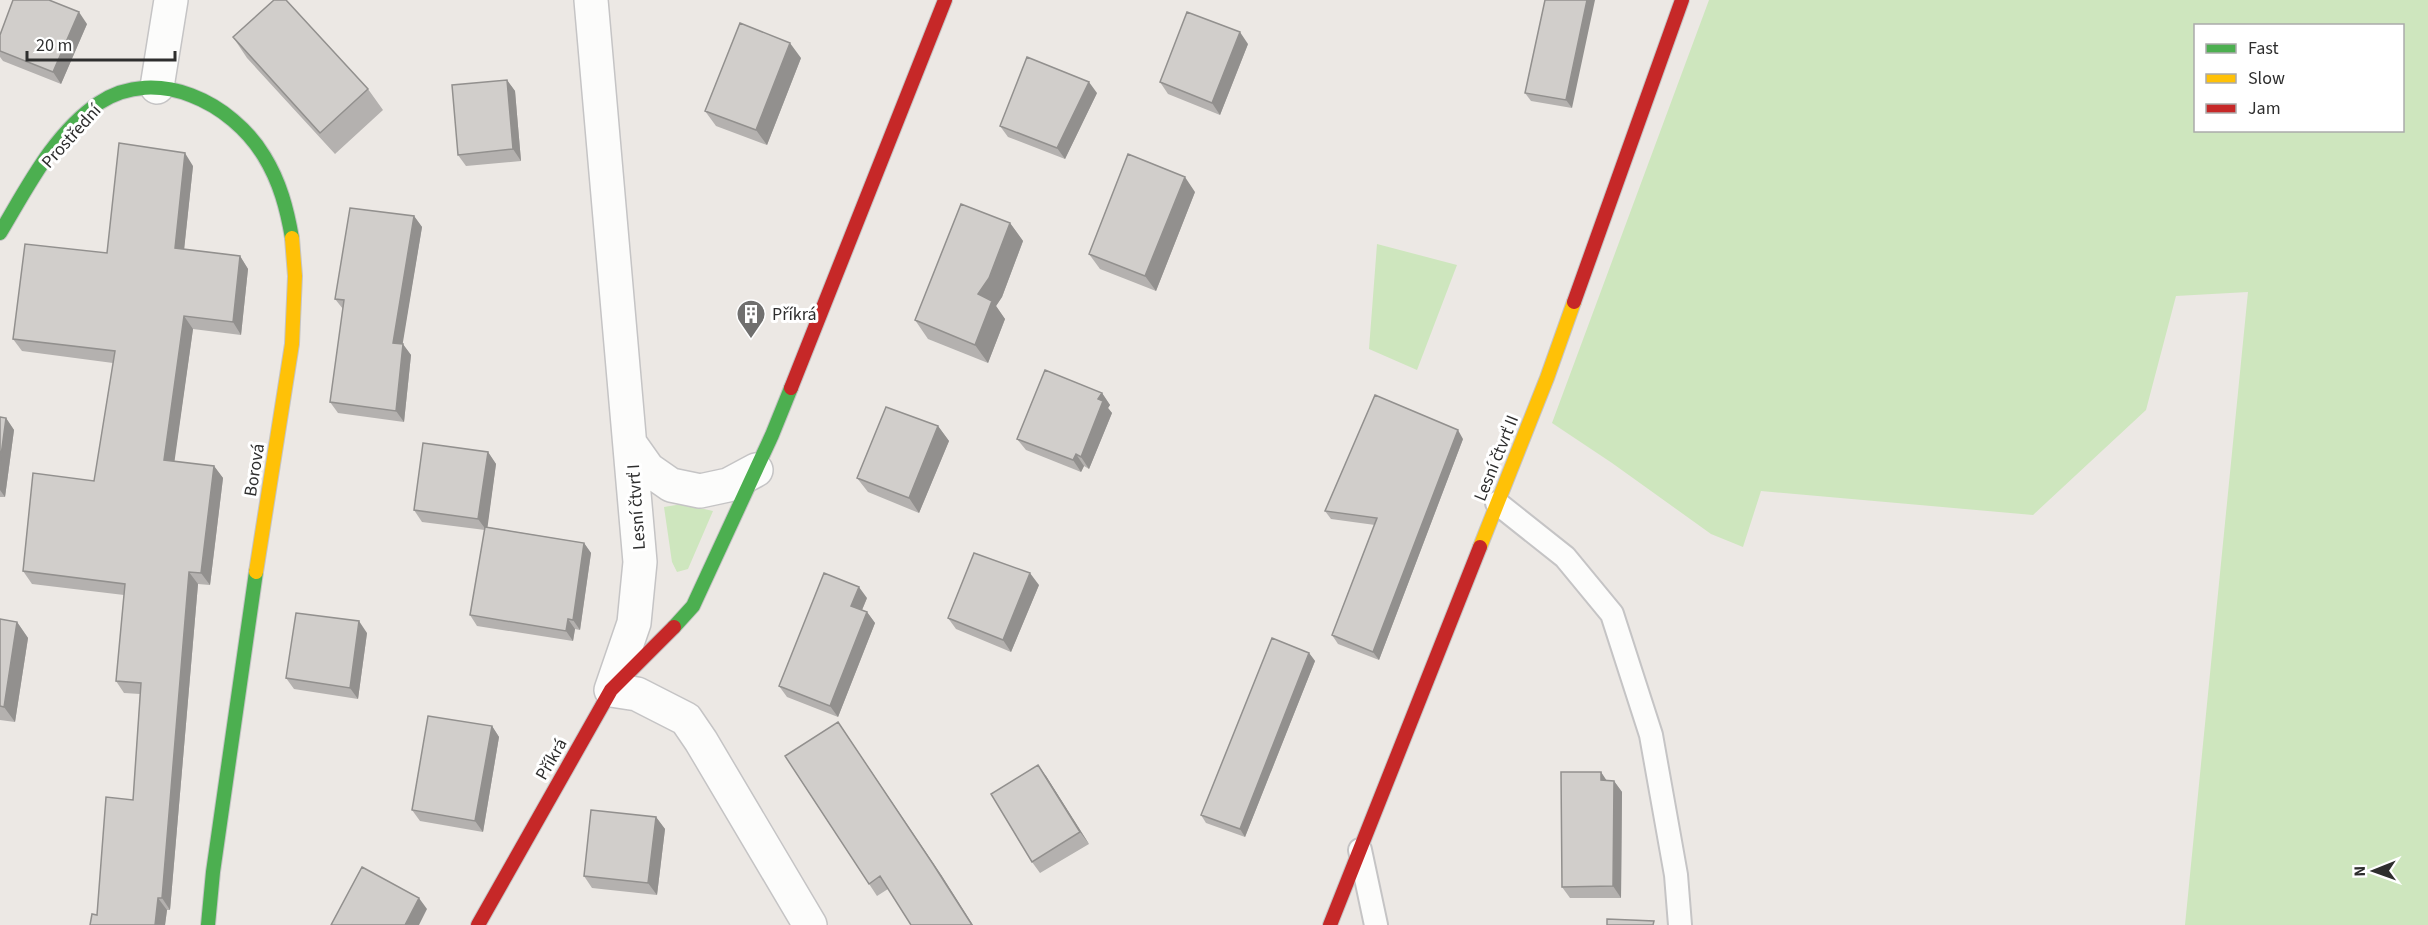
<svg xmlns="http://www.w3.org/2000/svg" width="2428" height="925" font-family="'Source Sans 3',sans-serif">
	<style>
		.green { fill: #cee6be; fill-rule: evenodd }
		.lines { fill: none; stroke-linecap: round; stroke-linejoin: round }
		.lane-casing { stroke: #c5c4c5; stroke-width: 26 }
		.street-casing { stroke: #c5c4c5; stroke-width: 36 }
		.fast-casing { stroke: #c5c4c5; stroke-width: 16 }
		.slow-casing { stroke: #c5c4c5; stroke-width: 16 }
		.jam-casing { stroke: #c5c4c5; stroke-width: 16 }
		.lane { stroke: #fcfcfb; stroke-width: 22 }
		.street { stroke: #fcfcfb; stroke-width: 33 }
		.fast { stroke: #4caf50; stroke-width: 14 }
		.slow { stroke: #ffc107; stroke-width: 14 }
		.jam { stroke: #c62828; stroke-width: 14 }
		.wall { fill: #b4b1af }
		.shaded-wall { fill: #92908e }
		.building { fill: #d1cecb; stroke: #92908e; stroke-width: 1.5 }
		.labels { text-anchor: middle; stroke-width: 6; stroke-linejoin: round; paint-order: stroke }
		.street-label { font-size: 18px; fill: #2e2e2e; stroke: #fff }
		.poi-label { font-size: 18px; fill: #2e2e2e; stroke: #fff; text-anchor: start }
	</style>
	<rect width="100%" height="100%" fill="#ece8e4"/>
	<path class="green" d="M1709 0H2428V925H2185L2248 292 2176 296 2146 410 2033 515 1761 491 1743 547 1711 534 1612 463 1552 423ZM2196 26H2402V130H2196Z
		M1377 244 1457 265 1417 370 1369 349Z
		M682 504 713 511 688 569 677 572 672 562 664 507Z"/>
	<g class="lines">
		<g class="lane-casing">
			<path id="lane" d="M1497 503 1565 557 1612 614 1651 735 1676 875 1680 925
				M1360 850 1376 925"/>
		</g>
		<g class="street-casing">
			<path id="street" d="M591 0 640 562 634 623 611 690 637 694 686 719 701 741 810 925
				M157 87 171 0
				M631 445 648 469 671 485 700 491 728 485 756 470"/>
		</g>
		<g class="fast-casing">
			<path id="fast" d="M0 233C27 188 54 133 99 103 157 65 232 103 264 156 280 182 287 209 292 238
				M674 627 693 606 772 435 791 388
				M208 925 213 872 256 572"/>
		</g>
		<g class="slow-casing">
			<path id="slow" d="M1480 547 1547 378 1574 302
				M256 572 292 344 295 276 292 238"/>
		</g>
		<g class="jam-casing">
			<path id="jam" d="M1574 302 1682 0
				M791 388 945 0
				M478 925 611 690 674 627
				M1330 925 1480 547"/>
		</g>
		<use href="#lane" class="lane"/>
		<use href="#street" class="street"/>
		<use href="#fast" class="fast"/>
		<use href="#slow" class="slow"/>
		<use href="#jam" class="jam"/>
	</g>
	<path class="wall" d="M1545 0 1572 108 1531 101 1525 93Z
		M87 24 61 84 3 61 0 57V35Z
		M233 37 368 89 383 110 335 154 247 58Z
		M1248 44 1220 115 1168 94 1160 82Z
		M801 58 767 145 716 126 705 111Z
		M507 80 515 91 521 161 466 166 458 155Z
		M1097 93 1065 159 1008 137 1000 126Z
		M193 166 184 249 240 256 248 269 241 335 193 329 174 461 214 466 223 478 210 585 198 584 170 910H167L165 925H90L97 915 133 800 140 694 124 693 116 681 124 595 32 584 23 571 94 481 113 363 22 351 13 339 107 253Z
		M1195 192 1156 291 1100 269 1089 254Z
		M414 216 422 227 402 344 411 355 404 422 338 413 330 402 343 309 335 299Z
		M1010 223 1023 241 1002 297 996 306 1005 319 988 363 928 339 915 320Z
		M1102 393 1110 405 1108 408 1112 413 1089 469 1084 466 1081 472 1026 450 1017 439Z
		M0 417 6 418 14 430 5 497H0Z
		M938 426 949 441 919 513 868 492 857 478Z
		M1463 439 1379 660 1338 644 1332 635 1375 525 1331 519 1325 511Z
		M488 452 496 464 487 527 584 543 591 553 580 630 575 629 573 641 477 626 470 615 485 530 422 522 414 510Z
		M1039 585 1011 652 956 629 948 618Z
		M867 598 862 610 867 612 875 623 838 717 787 697 779 686Z
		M0 619 17 622 28 638 15 722 0 720Z
		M367 633 358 699 294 689 286 678Z
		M1309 653 1315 661 1245 837 1206 823 1201 815Z
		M492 726 499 737 483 832 420 821 412 810Z
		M785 756 942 876 888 889 877 896Z
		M1601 772 1606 781H1614L1622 792 1621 898H1570L1562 887Z
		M1046 776 1089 844 1040 873 1032 862Z
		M656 817 665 829 657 895 592 888 584 876Z"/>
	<path class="shaded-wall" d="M1587 0H1595L1572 108 1566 100Z
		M79 12 87 24 61 84 53 72Z
		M1240 32 1248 44 1220 115 1212 103Z
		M790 43 801 58 767 145 756 130Z
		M507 80 515 91 521 161 513 149Z
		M1089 82 1097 93 1065 159 1057 148Z
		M185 153 193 166 183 260 175 248Z
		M1185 177 1195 192 1156 291 1145 276Z
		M414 216 422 227 401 354 393 343Z
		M1010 223 1023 241 1002 297 996 306 1005 319 988 363 975 345 978 294Z
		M240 256 248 269 241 335 233 322Z
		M184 316 193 329 173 472 164 460Z
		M403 344 411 355 404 422 396 411Z
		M1102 393 1110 405 1108 408 1112 413 1089 469 1081 457 1098 399Z
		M6 418 14 430 5 497 0 490V463Z
		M938 426 949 441 919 513 909 498Z
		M1458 430 1463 439 1379 660 1373 652Z
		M488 452 496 464 487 531 478 519Z
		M1076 454 1084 466 1081 472 1073 460Z
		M214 466 223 478 210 585 201 573Z
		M584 543 591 553 580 630 573 620Z
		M189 572 198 584 170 910 162 898Z
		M1030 573 1039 585 1011 652 1003 640Z
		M859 587 867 598 859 617 851 606Z
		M867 612 875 623 838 717 830 706Z
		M568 619 575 629 573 641 566 631Z
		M359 621 367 633 358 699 350 688Z
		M17 622 28 638 15 722 4 707Z
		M1309 653 1315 661 1245 837 1240 829Z
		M492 726 499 737 483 832 475 821Z
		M846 734 942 876 973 925H972Z
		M1038 765 1046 776 1089 844 1080 832Z
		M1601 772 1609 784 1601 780Z
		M1614 781 1622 792 1621 898 1613 886Z
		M656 817 665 829 657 895 648 883Z
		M158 898 167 910 165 925H155Z
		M419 898 427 909 419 925H405Z"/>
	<path class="building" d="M13 0H49L79 12 53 72 0 51V35Z
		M274 0H286L368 89 320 133 233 37Z
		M1545 0H1587L1566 100 1525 93Z
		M1187 12 1240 32 1212 103 1160 82Z
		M740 23 790 43 756 130 705 111Z
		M1027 57 1089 82 1057 148 1000 126Z
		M507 80 513 149 458 155 452 85Z
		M119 143 185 153 175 248 240 256 233 322 184 316 164 460 214 466 201 573 189 572 162 898H158L155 925H90L92 914 97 915 106 797 133 800 141 683 116 681 125 584 23 571 33 473 94 481 115 351 13 339 25 244 107 253Z
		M1128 154 1185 177 1145 276 1089 254Z
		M961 204 1010 223 989 278 978 294 992 301 975 345 915 320Z
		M350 208 414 216 393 343 403 344 396 411 330 402 344 300 335 299Z
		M1045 370 1102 393 1098 399 1103 401 1081 457 1076 454 1073 460 1017 439Z
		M1375 395 1458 430 1373 652 1332 635 1377 518 1325 511Z
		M886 407 938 426 909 498 857 478Z
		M0 417 6 418 0 463Z
		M423 443 488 452 478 519 414 510Z
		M485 527 584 543 573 620 568 619 566 631 470 615Z
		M974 553 1030 573 1003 640 948 618Z
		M824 573 859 587 851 606 867 612 830 706 779 686Z
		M296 613 359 621 350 688 286 678Z
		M0 619 17 622 4 707 0 706Z
		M1272 638 1309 653 1240 829 1201 815Z
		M428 716 492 726 475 821 412 810Z
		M838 722 933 864 972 925H911L880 876 869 884 785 756Z
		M1038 765 1080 832 1032 862 991 794Z
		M1561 772H1601V780L1614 781 1613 886 1562 887Z
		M591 810 656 817 648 883 584 876Z
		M362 867 419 898 405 925H331Z
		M1607 919 1654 921 1653 925H1607Z"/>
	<defs>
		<g id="building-pin" transform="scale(1.5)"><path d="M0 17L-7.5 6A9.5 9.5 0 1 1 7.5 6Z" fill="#706f6e" stroke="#fff"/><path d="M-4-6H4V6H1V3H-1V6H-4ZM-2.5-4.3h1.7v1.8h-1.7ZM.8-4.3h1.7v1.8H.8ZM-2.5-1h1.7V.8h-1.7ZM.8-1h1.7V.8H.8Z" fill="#fff"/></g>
	</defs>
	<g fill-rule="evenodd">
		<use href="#building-pin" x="751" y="314"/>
	</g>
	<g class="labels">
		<g class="street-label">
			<text transform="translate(71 136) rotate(-48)" y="6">Prostřední</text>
			<text transform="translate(1496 458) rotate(-68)" y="6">Lesní čtvrť II</text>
			<text transform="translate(254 470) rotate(-81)" y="6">Borová</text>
			<text transform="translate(636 507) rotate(-94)" y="6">Lesní čtvrť I</text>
			<text transform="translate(551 759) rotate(-60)" y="6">Příkrá</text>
		</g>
		<g class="poi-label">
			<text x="772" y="320">Příkrá</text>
		</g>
	</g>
	<rect x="2194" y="24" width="210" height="108" fill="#ffffff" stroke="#ababab" stroke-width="1.5"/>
	<rect x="2206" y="44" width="30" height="9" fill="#4caf50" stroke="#ababab" stroke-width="1.5"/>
	<text x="2248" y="54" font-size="18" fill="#2e2e2e">Fast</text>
	<rect x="2206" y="74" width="30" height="9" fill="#ffc107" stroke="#ababab" stroke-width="1.5"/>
	<text x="2248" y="84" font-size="18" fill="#2e2e2e">Slow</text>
	<rect x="2206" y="104" width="30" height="9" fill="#c62828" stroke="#ababab" stroke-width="1.5"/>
	<text x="2248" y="114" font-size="18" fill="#2e2e2e">Jam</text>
	<g transform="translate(2374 871) rotate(269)" stroke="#ffffff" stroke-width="4.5" paint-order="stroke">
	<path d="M0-4.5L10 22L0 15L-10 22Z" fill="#2e2e2e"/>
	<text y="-9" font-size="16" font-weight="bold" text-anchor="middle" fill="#2e2e2e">N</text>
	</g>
	<path d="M27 51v9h148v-9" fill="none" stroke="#2e2e2e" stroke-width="3"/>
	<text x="36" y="51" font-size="18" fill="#2e2e2e" stroke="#ffffff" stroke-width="4.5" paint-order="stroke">20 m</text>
</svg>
